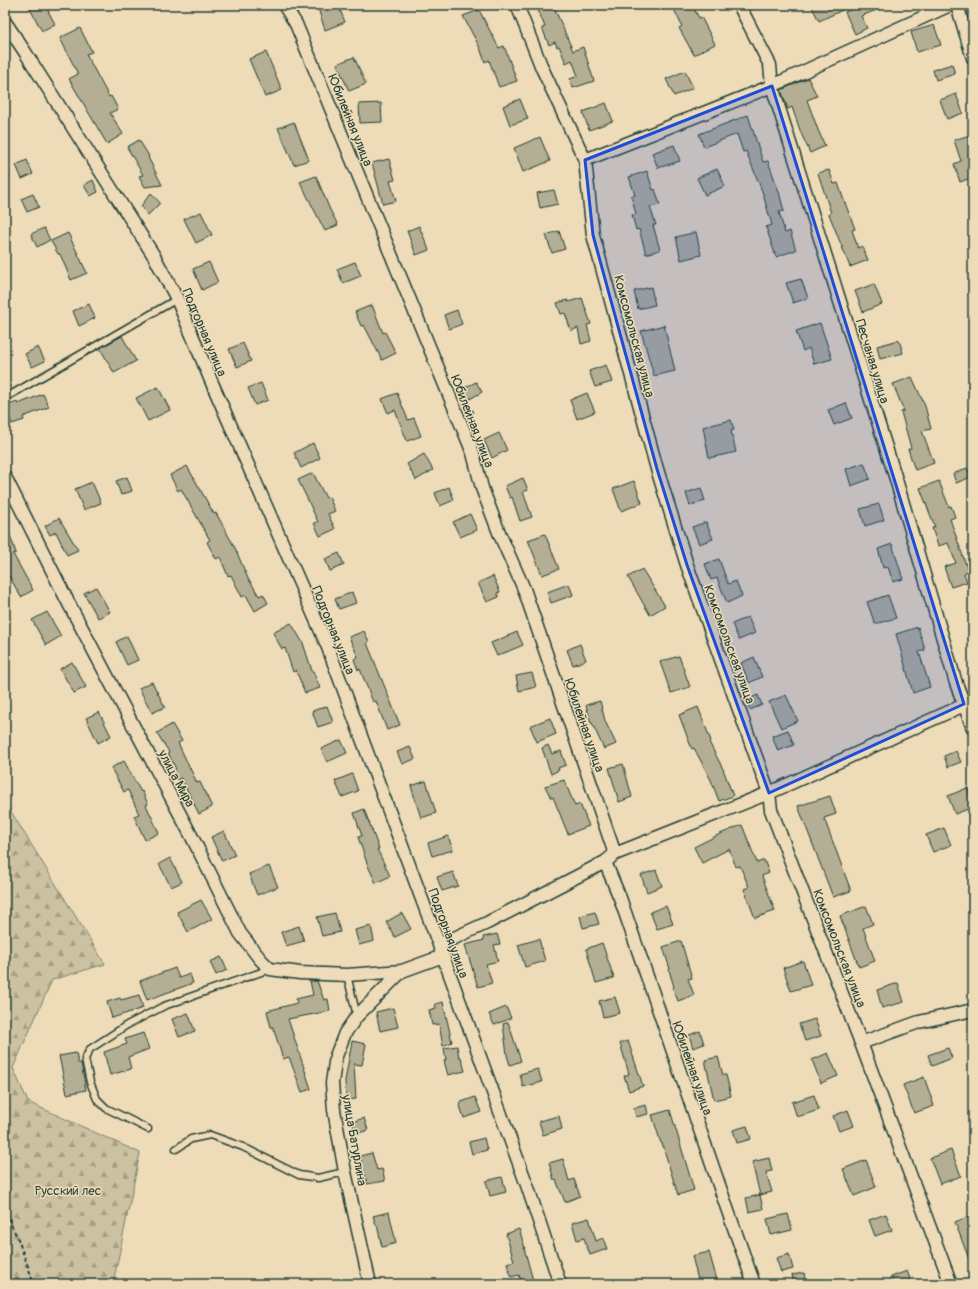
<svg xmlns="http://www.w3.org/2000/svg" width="978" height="1289" font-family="Pangolin,sans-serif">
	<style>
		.forest { fill: url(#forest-firs); stroke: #76806b }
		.building { fill: #b4af94; stroke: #1f3d34 }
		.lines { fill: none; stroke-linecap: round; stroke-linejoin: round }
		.service-casing { stroke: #1f3d34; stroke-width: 9 }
		.minor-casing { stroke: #1f3d34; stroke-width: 15 }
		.path { stroke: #1f3d34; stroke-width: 2; stroke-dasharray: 4 3; stroke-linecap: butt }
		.service { stroke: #eedbb8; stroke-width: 6 }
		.minor { stroke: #eedbb8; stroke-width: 12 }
		.marked { fill: #1d4ed8; fill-opacity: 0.2; stroke: #1d4ed8; stroke-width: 3; stroke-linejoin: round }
		.labels { text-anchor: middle; stroke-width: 3; stroke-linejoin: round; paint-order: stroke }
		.street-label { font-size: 13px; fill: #1f3d34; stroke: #eedbb8 }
		.park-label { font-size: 13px; fill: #304a3f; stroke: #eedbb8 }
	</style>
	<defs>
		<pattern id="forest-firs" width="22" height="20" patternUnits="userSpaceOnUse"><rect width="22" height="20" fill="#ccc2a2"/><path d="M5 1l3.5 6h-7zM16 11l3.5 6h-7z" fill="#a59f85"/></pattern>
	</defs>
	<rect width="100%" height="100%" fill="#eedbb8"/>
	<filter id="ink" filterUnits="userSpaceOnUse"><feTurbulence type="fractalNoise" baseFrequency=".025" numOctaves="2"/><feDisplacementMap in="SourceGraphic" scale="8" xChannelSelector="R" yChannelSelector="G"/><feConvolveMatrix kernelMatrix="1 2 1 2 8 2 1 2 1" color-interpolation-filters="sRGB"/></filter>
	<g filter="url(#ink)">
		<path class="forest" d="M5 802 105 964 52 980 13 1068 28 1102 140 1153 113 1284H5Z"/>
		<path class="building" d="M28 5H45L55 24 42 31Z
			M317 5H338L345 22 325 30Z
			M536 5H553L573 51 583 47 594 81 573 88 570 79 578 76 572 60 566 63 559 46 557 47 555 42 549 45 542 28 545 27Z
			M672 5H692L699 18 701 17 715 44 694 55 679 28 682 26Z
			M811 5H853L819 21Z
			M861 5 887 6 861 16 867 28 855 34 845 12Z
			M479 10 499 48 504 46 517 81 499 87 489 60 485 62 480 48 463 16Z
			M934 25 941 45 917 52 911 32Z
			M80 28 92 52 86 54 109 97 111 96 118 109 110 113 123 134 107 144 69 79 78 74 60 38Z
			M266 52 282 90 265 97 249 59Z
			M354 57 366 84 349 91 337 64Z
			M952 64 955 74 936 80 933 70Z
			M685 71 693 88 674 96 666 79Z
			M808 78 817 96 807 100 818 130 825 146 810 153 801 133 792 107 788 109 781 90Z
			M956 94 963 113 947 119 940 100Z
			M520 99 528 119 510 125 503 106Z
			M381 103 382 122 360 123 359 104Z
			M606 103 613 121 589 130 583 112Z
			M748 115 763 162 768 161 779 192 784 211 779 212 785 233 790 231 796 250 776 257 766 227 772 225 762 191 746 151 743 152 737 134 704 147 699 134Z
			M294 122 309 160 294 165 278 128Z
			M970 135 973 145V177L960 182 954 164 961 161 954 140Z
			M540 137 550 161 523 172 514 148Z
			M139 140 149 156 148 157 162 185 145 187 139 176 143 175 127 147Z
			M674 145 680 161 658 168 652 153Z
			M389 159 395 180 390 181 396 201 383 204 372 163Z
			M27 160 33 174 22 179 16 165Z
			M717 169 725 186 705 195 697 178Z
			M829 170 834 184 838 183 842 195 855 229 852 230 858 248 862 246 868 260 850 267 829 214 831 213 818 173Z
			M647 171 653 190 655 189 660 205 650 207 656 225H653L660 250 646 254 639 229 636 230 632 215 636 214 631 196 635 195 629 177Z
			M316 176 330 210 338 225 325 231 300 182Z
			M93 180 98 192 90 196 84 185Z
			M554 190 558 204 540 208 537 193Z
			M151 193 160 203 148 215 141 206Z
			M33 194 39 207 27 212 21 199Z
			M201 212 212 235 196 243 184 219Z
			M419 226 429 250 416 255 407 231Z
			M44 228 50 240 37 247 31 234Z
			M559 231 565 249 552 253 546 235Z
			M696 232 701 255 681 260 676 237Z
			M68 233 87 273 71 280 60 254H58L51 241Z
			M209 262 218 282 202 290 193 269Z
			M355 262 361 276 343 283 337 269Z
			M801 279 808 298 793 303 786 283Z
			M874 284 882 304 863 312 855 291Z
			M651 287 655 305 638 309 634 291Z
			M582 298 591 324 587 325 591 341 581 344 578 328 571 331 565 313 561 314 557 303 568 300V302Z
			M89 304 95 318 79 326 73 311Z
			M372 305 383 333 385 332 396 353 382 360 364 325 361 326 355 312Z
			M457 310 462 324 449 329 444 315Z
			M820 323 832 359 814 364 809 348 803 351 796 331Z
			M664 325 675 371 654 376 641 331Z
			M122 336 136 361 114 373 100 348Z
			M899 340 903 353 880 359 877 346Z
			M243 343 251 361 237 367 229 349Z
			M38 347 45 361 32 367 25 354Z
			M606 365 612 382 595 387 589 371Z
			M912 377 925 406 931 429 922 431 934 463 915 470 908 449 911 448 901 412 904 411 893 384Z
			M476 382 482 392 468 400 462 389Z
			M261 383 268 400 255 405 248 388Z
			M158 387 170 410 148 421 136 398Z
			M397 393 408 420 414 418 421 436 407 441 395 410 388 413 382 399Z
			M587 393 595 412 577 419 570 400Z
			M43 394 49 407 23 417 24 420 12 424 5 406 17 402 18 404Z
			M846 403 852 418 834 425 828 410Z
			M731 420 734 430 731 431 736 452 709 458 703 427Z
			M499 433 507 450 492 458 484 440Z
			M313 443 320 458 301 468 294 453Z
			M424 454 433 470 416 480 407 464Z
			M864 463 870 479 851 486 846 469Z
			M187 466 214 514 216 513 235 548 249 581H250L259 596 263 594 268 603 255 611 246 595 242 597 231 575 228 576 220 557 216 559 207 542 210 540 181 489 178 491 170 475Z
			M967 468 971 477 956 483 953 474Z
			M313 473 326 498 329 497 335 511 328 514 335 529 320 536 314 523 318 522 306 496 298 480Z
			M127 477 132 491 121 495 116 481Z
			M523 478 528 490 523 492 532 517 520 521 512 497 510 498 505 486Z
			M634 481 642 503 621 511 613 489Z
			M939 481 949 507 951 506 955 517 950 519 968 571 964 573 967 582 951 587 944 567 956 563 948 543 938 546 932 528 935 527 920 488Z
			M92 482 101 503 84 510 75 489Z
			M449 487 454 500 440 506 435 493Z
			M701 488 705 501 690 506 686 493Z
			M879 504 884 520 865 526 860 509Z
			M470 514 477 530 460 537 453 522Z
			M59 518 78 550 67 555 56 532 50 535 45 526Z
			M706 522 713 539 699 544 692 527Z
			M7 526 16 553 13 554 33 590 21 597 5 569V527Z
			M545 534 559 569 542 575 528 540Z
			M892 544 903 579 893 582 888 567 883 568 878 549Z
			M339 553 344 565 330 571 325 559Z
			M719 559 728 584 736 581 742 596 727 603 717 578 711 580 705 564Z
			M642 569 665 606 650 615 628 577Z
			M493 576 500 592 497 593 499 597 487 602 478 583Z
			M569 584 573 595 551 603 547 592Z
			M96 587 110 612 98 618 84 593Z
			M352 592 356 603 339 609 335 599Z
			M888 595 896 618 875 624 867 602Z
			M47 612 61 636 46 645 32 620Z
			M748 617 755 633 739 640 732 624Z
			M291 623 303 643 312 671H313L320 688 305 693 296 670 293 672 285 648 282 649 273 633Z
			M918 627 925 650 919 652 930 687 913 693 896 634Z
			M364 631 369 642 367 643 400 725 387 730 376 701 373 702 360 669 358 670 354 659 358 657 349 637Z
			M517 632 523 645 497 656 491 643Z
			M127 636 138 660 127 665 116 642Z
			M580 644 586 660 573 665 567 650Z
			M679 656 690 687 671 693 660 662Z
			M754 657 762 677 749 683 741 663Z
			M72 662 86 687 74 693 60 669Z
			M532 673 536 687 519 691 516 676Z
			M152 682 165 707 152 713 139 688Z
			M758 695 762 705 750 710 746 700Z
			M786 695 798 721 781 728 769 702Z
			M600 701 605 721 616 744 604 749 592 723H591L586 705Z
			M327 706 333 722 318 727 312 711Z
			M698 707 711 741 709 742 723 769 733 796 719 801 711 780 694 748 692 749 679 715Z
			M99 712 111 736 98 743 86 718Z
			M550 718 556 734 537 742 530 726Z
			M172 724 182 741 178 743 197 783 200 782 212 807 199 814 181 778 177 780 172 771 176 769 168 753 169 752 157 733Z
			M788 730 794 745 778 751 772 736Z
			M341 740 347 753 327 762 321 749Z
			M548 745 552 754 561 751 566 765 558 768 559 770 551 774 542 748Z
			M410 747 415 759 402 764 397 752Z
			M956 751 961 762 948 767 944 756Z
			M124 761 141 792 142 791 148 804 146 805 159 833 145 840 134 816 139 814 128 790 124 792 111 768Z
			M623 764 632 797 619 802 609 768Z
			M352 774 358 791 342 797 335 781Z
			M564 780 575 806 580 804 589 826 568 834 553 797 551 798 545 786Z
			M426 781 436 813 421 818 411 786Z
			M967 788 973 803V807L955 814 948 796Z
			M830 796 836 814 824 818 851 891 833 897 798 806Z
			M364 809 379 849H377L390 876 376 883 368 866 358 837 362 836 354 813Z
			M742 825 757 863 764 860 769 873 762 876 775 911 755 918 744 889 749 887 740 866 736 867 729 849 702 863 694 847 720 834Z
			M944 828 951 845 933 852 926 835Z
			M224 831 235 855 222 861 211 837Z
			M448 836 453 850 432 856 428 843Z
			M170 858 182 882 171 887 159 864Z
			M269 866 278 887 257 895 249 874Z
			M656 870 662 886 647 892 641 875Z
			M453 872 458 886 442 891 437 877Z
			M201 900 212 919 188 932 177 912Z
			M666 906 673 924 657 929 650 912Z
			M866 906 873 924 863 928 875 961 859 967 840 916Z
			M595 912 599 924 583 928 580 916Z
			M335 913 340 932 322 936 317 917Z
			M402 913 411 929 395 937 386 922Z
			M299 926 304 941 286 946 281 932Z
			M371 926 374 941 359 945 355 930Z
			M497 934 500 944 494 945 498 961 486 964 492 983 478 987 465 945 484 940 483 937Z
			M539 939 545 961 525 967 518 945Z
			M681 941 692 978 688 979 694 995 678 1001 673 988 674 987 669 970 670 969 663 947Z
			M602 943 614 978 596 983 586 949Z
			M221 957 227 970 216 975 210 962Z
			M803 961 811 985 791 991 783 968Z
			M175 968 179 978 190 974 193 983 147 1000 140 981Z
			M310 981H317L324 1000 328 999 330 1011 288 1019 311 1089 302 1092 289 1057 283 1059 273 1027H271L267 1011 297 1003 296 999 313 995Z
			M898 983 904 1002 882 1008 877 990Z
			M139 995 143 1008 112 1018 107 1002 120 998 121 1000Z
			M615 997 620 1013 603 1017 599 1001Z
			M443 1002 452 1042 443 1046 439 1024 432 1025 429 1010 436 1008 435 1004Z
			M506 1007 511 1018 494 1025 489 1014Z
			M393 1008 398 1027 380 1031 376 1012Z
			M188 1013 195 1031 179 1037 172 1019Z
			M815 1019 821 1036 805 1041 799 1024Z
			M508 1022 521 1061 510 1065 507 1055 503 1024Z
			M700 1031 704 1044 693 1048 689 1035Z
			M143 1033 149 1049 128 1057 131 1069 110 1075 104 1052 127 1044 125 1039Z
			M352 1041 366 1044 362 1065 354 1064 356 1099 346 1100 345 1081Z
			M628 1041 643 1086 629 1091 624 1076 629 1074 620 1043Z
			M457 1046 459 1057H461L465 1071 448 1075 444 1061 446 1060 444 1048Z
			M948 1048 952 1058 932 1066 928 1055Z
			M76 1053 78 1063H81L86 1090 67 1094 59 1056Z
			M828 1053 838 1076 821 1083 812 1060Z
			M718 1057 723 1075H726L731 1096 714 1100 705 1060Z
			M538 1069 542 1082 523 1087 520 1074Z
			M924 1077 934 1106 914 1113 903 1085Z
			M814 1095 819 1110 797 1117 792 1102Z
			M475 1097 481 1112 464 1118 459 1103Z
			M646 1105 648 1114 636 1117 634 1108Z
			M670 1110 694 1190 678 1195 662 1143H661L652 1115Z
			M848 1110 854 1126 839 1131 833 1116Z
			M559 1116 562 1129 543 1135 539 1121Z
			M364 1118 368 1130 356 1134 352 1122Z
			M747 1126 751 1139 737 1143 733 1130Z
			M484 1138 487 1150 472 1154 469 1142Z
			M951 1150 961 1176 940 1184 930 1158Z
			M372 1153 377 1170 382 1169 385 1181 367 1184 360 1156Z
			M769 1158 772 1171 766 1172 772 1192 760 1195 752 1162Z
			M563 1159 569 1181 574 1179 580 1196 565 1202 556 1180H554L549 1163Z
			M866 1160 876 1187 854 1196 843 1169Z
			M502 1177 506 1192 490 1196 486 1181Z
			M760 1195 763 1209 749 1212 746 1198Z
			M389 1212 396 1243 382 1247 377 1225H376L373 1216Z
			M788 1214 792 1230 771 1235 767 1219Z
			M886 1214 892 1230 875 1236 869 1220Z
			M973 1215V1267H972L955 1222Z
			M589 1218 596 1241 603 1238 607 1249 590 1255 584 1238 577 1240 572 1223Z
			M519 1229 525 1248H524L534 1284H522L519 1275 511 1277 507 1263 514 1261 506 1234Z
			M709 1252 718 1284H699L692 1256Z
			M789 1254 793 1269 781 1272 776 1258Z
			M907 1271 912 1284H894L891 1277Z
			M804 1273 806 1284H794L792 1275Z"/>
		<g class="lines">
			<g class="service-casing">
				<path id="service" d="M5 398 177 299
					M347 975 357 1016
					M148 1129 106 1108 97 1099 90 1082 85 1059 90 1049 127 1025 164 1006 270 969
					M176 1149 191 1139 210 1135 243 1147 299 1175 318 1178 345 1172"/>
			</g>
			<g class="minor-casing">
				<path id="minor" d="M284 5 296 24 473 453 482 488 500 535 524 589 615 854
					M517 5 542 68 585 160 593 235 657 469 687 565 769 793 771 810 861 1043 951 1284
					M739 5 770 65 772 86 895 476 956 683 973 728
					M957 5 973 58
					M5 22 25 52 154 256 177 299 212 383 327 645 439 945 528 1188 560 1284
					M585 160 772 86 950 5
					M5 477 67 600 192 837 240 933 260 959 270 969 300 973 347 975 402 971
					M605 862 620 898 728 1211 754 1284
					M439 945 487 923 605 862 615 854 769 793 973 701
					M861 1043 919 1022 973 1010
					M370 1284 345 1172 334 1110 332 1083 336 1056 345 1033 357 1016 402 971 443 956"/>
			</g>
			<path class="path" d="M5 1212 18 1239 34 1284"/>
			<use href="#service" class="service"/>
			<use href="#minor" class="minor"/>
		</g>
	</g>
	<path class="marked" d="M772 86 964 704 769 793 687 565 657 469 593 235 585 160Z"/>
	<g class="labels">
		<g class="street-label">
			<text transform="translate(351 120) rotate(68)" y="5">Юбилейная улица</text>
			<text transform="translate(205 332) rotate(67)" y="5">Подгорная улица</text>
			<text transform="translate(635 336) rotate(75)" y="5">Комсомольская улица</text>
			<text transform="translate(873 361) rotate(73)" y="5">Песчаная улица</text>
			<text transform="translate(473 421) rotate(69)" y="5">Юбилейная улица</text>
			<text transform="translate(334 630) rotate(68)" y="5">Подгорная улица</text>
			<text transform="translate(730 644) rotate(70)" y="5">Комсомольская улица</text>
			<text transform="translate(585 725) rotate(71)" y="5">Юбилейная улица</text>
			<text transform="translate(177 778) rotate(62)" y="5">улица Мира</text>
			<text transform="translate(449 933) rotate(70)" y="5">Подгорная улица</text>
			<text transform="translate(840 948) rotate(69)" y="5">Комсомольская улица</text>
			<text transform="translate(693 1068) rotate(71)" y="5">Юбилейная улица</text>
			<text transform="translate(355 1140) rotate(80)" y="5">улица Батурлина</text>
		</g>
		<g class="park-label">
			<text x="68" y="1195">Русский лес</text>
		</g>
	</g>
	<rect width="978" height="1289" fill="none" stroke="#eedbb8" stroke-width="20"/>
	<rect x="10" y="10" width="958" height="1269" fill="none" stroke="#1f3d34" stroke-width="1.5" filter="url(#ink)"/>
</svg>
